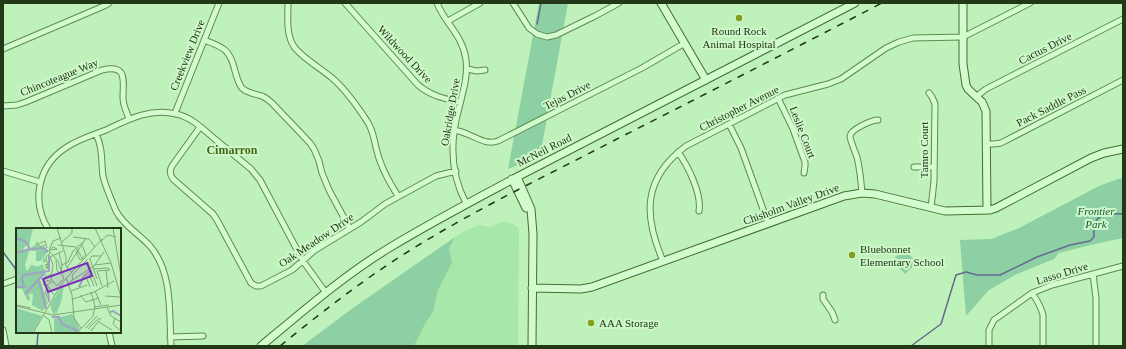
<svg xmlns="http://www.w3.org/2000/svg" width="1126" height="349" font-family="'Times New Roman',serif">
	<style>
		.farmland { fill: #a7e8aa }
		.green { fill: #8dd0a3 }
		.lines { fill: none; stroke-linecap: round; stroke-linejoin: round }
		.stream { stroke: #66688f; stroke-width: 1.5 }
		.street-casing { stroke: #618953; stroke-width: 7 }
		.secondary-casing { stroke: #466b36; stroke-width: 9 }
		.street { stroke: #d2fccd; stroke-width: 5 }
		.secondary { stroke: #d2fccd; stroke-width: 7 }
		.rail { stroke: #233719; stroke-width: 1.5; stroke-dasharray: 7 7; stroke-linecap: butt }
		.poi-dot { fill: #849e1e; stroke: #cef8ca; stroke-width: 1.5 }
		.labels { text-anchor: middle; stroke-width: 4; stroke-linejoin: round; paint-order: stroke }
		.poi-label { font-size: 11px; fill: #233719; stroke: #cef8ca; text-anchor: start }
		.street-label { font-size: 11px; fill: #233719; stroke: #cef8ca }
		.park-label { font-size: 11px; font-style: italic; fill: #1e5537; stroke: #cef8ca }
		.neighbourhood-label { font-size: 12px; font-weight: bold; fill: #456715; stroke: #cef8ca }
		.inset-river { fill: none; stroke: #9fa2c1; stroke-width: 2 }
		.inset-road { fill: none; stroke: #81a77a; stroke-width: 1 }
		.view { fill: #7b2cbf; fill-opacity: 0.15; stroke: #7b2cbf; stroke-width: 2 }
		.inset-edge { fill: none; stroke: #233719; stroke-width: 2 }
	</style>
	<rect width="100%" height="100%" fill="#bff2ba"/>
	<path class="farmland" d="M502 222H507L513 224 518 228 519 232 518 346H414L425 324 433 312 438 290 450 267 449 249 455 237 461 233 479 225 490 227Z"/>
	<path class="green" d="M539 3H568L540 156 508 169Z
		M1123 178V238L1091 245 1059 253 1054 259 1015 275 989 290 966 316 960 240 991 239 1019 228 1099 186 1118 179Z
		M455 237 449 249 452 262 450 267 438 290 433 312 425 324 414 346H302L353 308Z
		M904 249 917 263 905 274 892 260Z"/>
	<g class="lines">
		<path class="stream" d="M537 24 541 3
			M3 252 15 268 16 272
			M37 346 38 332
			M911 346 941 324 956 275 966 272 977 275H1000L1037 257 1070 245 1090 241 1094 237C1092 214 1103 213 1123 214"/>
		<g class="street-casing">
			<path id="street" d="M288 3C288 16 286 33 293 45 299 56 322 69 332 78 343 87 357 106 365 118 375 131 374 146 380 161 384 173 391 185 398 196
				M345 3 418 85C431 96 445 99 460 102
				M437 3C445 24 463 35 466 60 468 77 463 91 459 108 450 140 450 173 466 203
				M513 3 529 28 537 34 547 37 556 35 595 16 619 3
				M448 21 480 3
				M204 40C223 47 230 49 235 71 237 77 238 83 242 88 247 93 255 94 262 96 266 98 269 100 272 103L310 143 314 149 319 161 322 173 329 190 350 229
				M3 49 104 6 109 3
				M467 69 477 71 485 70
				M929 93 932 97 935 104 934 181 931 208
				M977 96 986 89 1123 19
				M778 98 793 129 805 162V166L804 173
				M3 106 17 105 26 102 102 70C128 64 123 80 123 98 123 106 127 112 129 119
				M175 113 219 3
				M729 124 741 148 768 223
				M200 127 172 166C169 171 170 175 173 179L213 214 217 220 251 283 256 286H261L292 270 315 250 361 222 385 204 436 176 456 171
				M454 130C459 131 463 132 467 134 478 138 486 145 498 141L642 68 685 43
				M96 134C103 148 101 161 103 176 105 186 112 201 116 211 124 226 139 234 150 246 173 273 169 313 171 346
				M986 144H994L1001 143 1123 80
				M678 152C688 166 702 194 699 211
				M914 167H934
				M3 171 40 182
				M862 193C861 181 860 169 857 157 855 152 850 139 850 136 851 129 872 120 878 120
				M48 229C31 200 38 165 67 147 79 139 93 135 106 130 129 119 150 108 176 114 192 117 204 130 216 140 228 150 239 159 251 169L260 180 303 261 326 293
				M663 261C643 215 643 178 686 146L785 95 828 84 841 79 886 48 899 42 913 38 963 37 1030 3
				M1093 274 1096 298V346
				M3 284 17 279
				M1032 293C1037 300 1041 307 1043 315V346
				M823 295V299L832 312 835 320
				M3 330 6 346
				M109 332 112 346
				M170 337 203 336
				M989 346V330L994 320 1032 293 1052 285 1123 266"/>
		</g>
		<g class="secondary-casing">
			<path id="secondary" d="M661 3 706 80
				M963 3V64L966 85 968 89 982 102 986 111 987 210
				M517 177 531 209 533 234 532 346
				M512 179 526 208
				M532 288 581 289 592 287 844 196 862 193 875 194 945 211 990 210 996 208 1091 158 1104 153 1123 149
				M261 346C302 312 343 276 389 248 430 223 474 200 517 177L855 3"/>
		</g>
		<use href="#street" class="street"/>
		<use href="#secondary" class="secondary"/>
		<path class="rail" d="M280 346C322 312 364 279 409 251 476 209 546 176 615 140 704 95 793 49 882 3"/>
	</g>
	<g class="poi-dot">
		<circle cx="739" cy="18" r="4"/>
		<circle cx="852" cy="255" r="4"/>
		<circle cx="591" cy="323" r="4"/>
	</g>
	<g class="labels">
		<g class="poi-label">
			<text x="739" y="35" text-anchor="middle">Round Rock<tspan x="739" dy="13">Animal Hospital</tspan></text>
			<text x="860" y="253">Bluebonnet<tspan x="860" dy="13">Elementary School</tspan></text>
			<text x="599" y="327">AAA Storage</text>
		</g>
		<g class="street-label">
			<text transform="translate(1045 48) rotate(-27)" y="4">Cactus Drive</text>
			<text transform="translate(405 54) rotate(47)" y="4">Wildwood Drive</text>
			<text transform="translate(187 55) rotate(-68)" y="4">Creekview Drive</text>
			<text transform="translate(59 77) rotate(-22)" y="4">Chincoteague Way</text>
			<text transform="translate(567 95) rotate(-27)" y="4">Tejas Drive</text>
			<text transform="translate(1051 106) rotate(-27)" y="4">Pack Saddle Pass</text>
			<text transform="translate(739 108) rotate(-27)" y="4">Christopher Avenue</text>
			<text transform="translate(450 112) rotate(-80)" y="4">Oakridge Drive</text>
			<text transform="translate(803 132) rotate(69)" y="4">Leslie Court</text>
			<text transform="translate(544 150) rotate(-27)" y="4">McNeil Road</text>
			<text transform="translate(924 150) rotate(-90)" y="4">Tamro Court</text>
			<text transform="translate(791 204) rotate(-20)" y="4">Chisholm Valley Drive</text>
			<text transform="translate(316 240) rotate(-34)" y="4">Oak Meadow Drive</text>
			<text transform="translate(1062 273) rotate(-17)" y="4">Lasso Drive</text>
		</g>
		<g class="park-label">
			<text x="1096" y="215">Frontier<tspan x="1096" dy="13">Park</tspan></text>
		</g>
		<g class="neighbourhood-label">
			<text x="232" y="154">Cimarron</text>
		</g>
	</g>
	<g transform="translate(16 228)">
		<rect width="105" height="105" fill="#bff2ba"/>
		<path d="M3 0H17L13 18 11 16 6 23H10L19 17 21 12 23 20 28 19 32 23 28 29 30 34 27 35V28L25 33H20V23H13L9 37 11 43 15 37 22 39 26 36 30 44 35 39 24 51 32 75 27 83 16 77 17 66H13L14 72 12 73 6 61 0 60V2ZM48 55 46 71 41 85 37 86 34 77ZM0 80 26 88 16 105H0ZM56 86 64 101 60 105H38V91Z" fill="#8dd0a3"/>
		<path class="inset-river" d="M0 10 9 13 14 21 28 20 32 24M0 25 14 21M23 53 30 81M0 59H8L6 50 8 47 33 43V27M63 59 68 48 74 43M32 62 33 74M9 66 29 45M94 84 97 83 105 88M36 89H43L46 96 62 103"/>
		<path class="inset-road" d="M41 0 50 29V39L56 44M79 0 95 35 105 69M97 0 105 48M57 9 73 11 79 19M45 10 37 13 33 23 42 33 48 52M85 13 92 7 100 9M105 13V38M46 14 56 5V0M29 17 24 19 22 16 29 13 31 20M42 17 60 19 67 32M60 23 64 32 70 27 66 17M33 24 37 19 41 21 36 22M43 25 46 37M74 31 81 51M40 32 41 43 43 44M73 32 76 28H85M72 34 81 58M32 36 29 37 31 41 32 36 31 34 30 31V29L34 25M79 37 95 35M51 40 70 10M77 41 91 40M90 42 92 60M45 45 46 37 52 34 57 23 67 14M73 46 78 58M31 47 26 52 35 46M50 50 56 67 58 90 65 100M57 52 56 47 72 31M35 53 37 37 34 29 47 23M37 53 31 57 38 67M37 53 41 58 46 52M52 55 78 38 88 24M31 57 27 56 32 52 34 54M86 58 81 43 94 42 91 40M74 59 70 49 76 45M55 63 71 57M79 63 85 77M75 64 79 78M64 67 70 74 83 70M89 68 104 69M32 70 29 64 33 59M57 71 78 64 98 53M0 77 15 80M0 78 37 87 105 77M78 79 93 77M91 79 95 88 105 94M27 87 33 92 36 105M99 90 97 96 105 103M83 94 96 102M70 100 81 88M77 100 75 103 85 90M72 101 83 90M17 105 46 55 86 11M61 105 77 88 79 78"/>
		<path class="view" d="M71 35 76 48 32 64 27 51Z"/>
		<rect width="105" height="105" class="inset-edge"/>
	</g>
	<rect width="1126" height="349" fill="none" stroke="#233719" stroke-width="8"/>
</svg>
